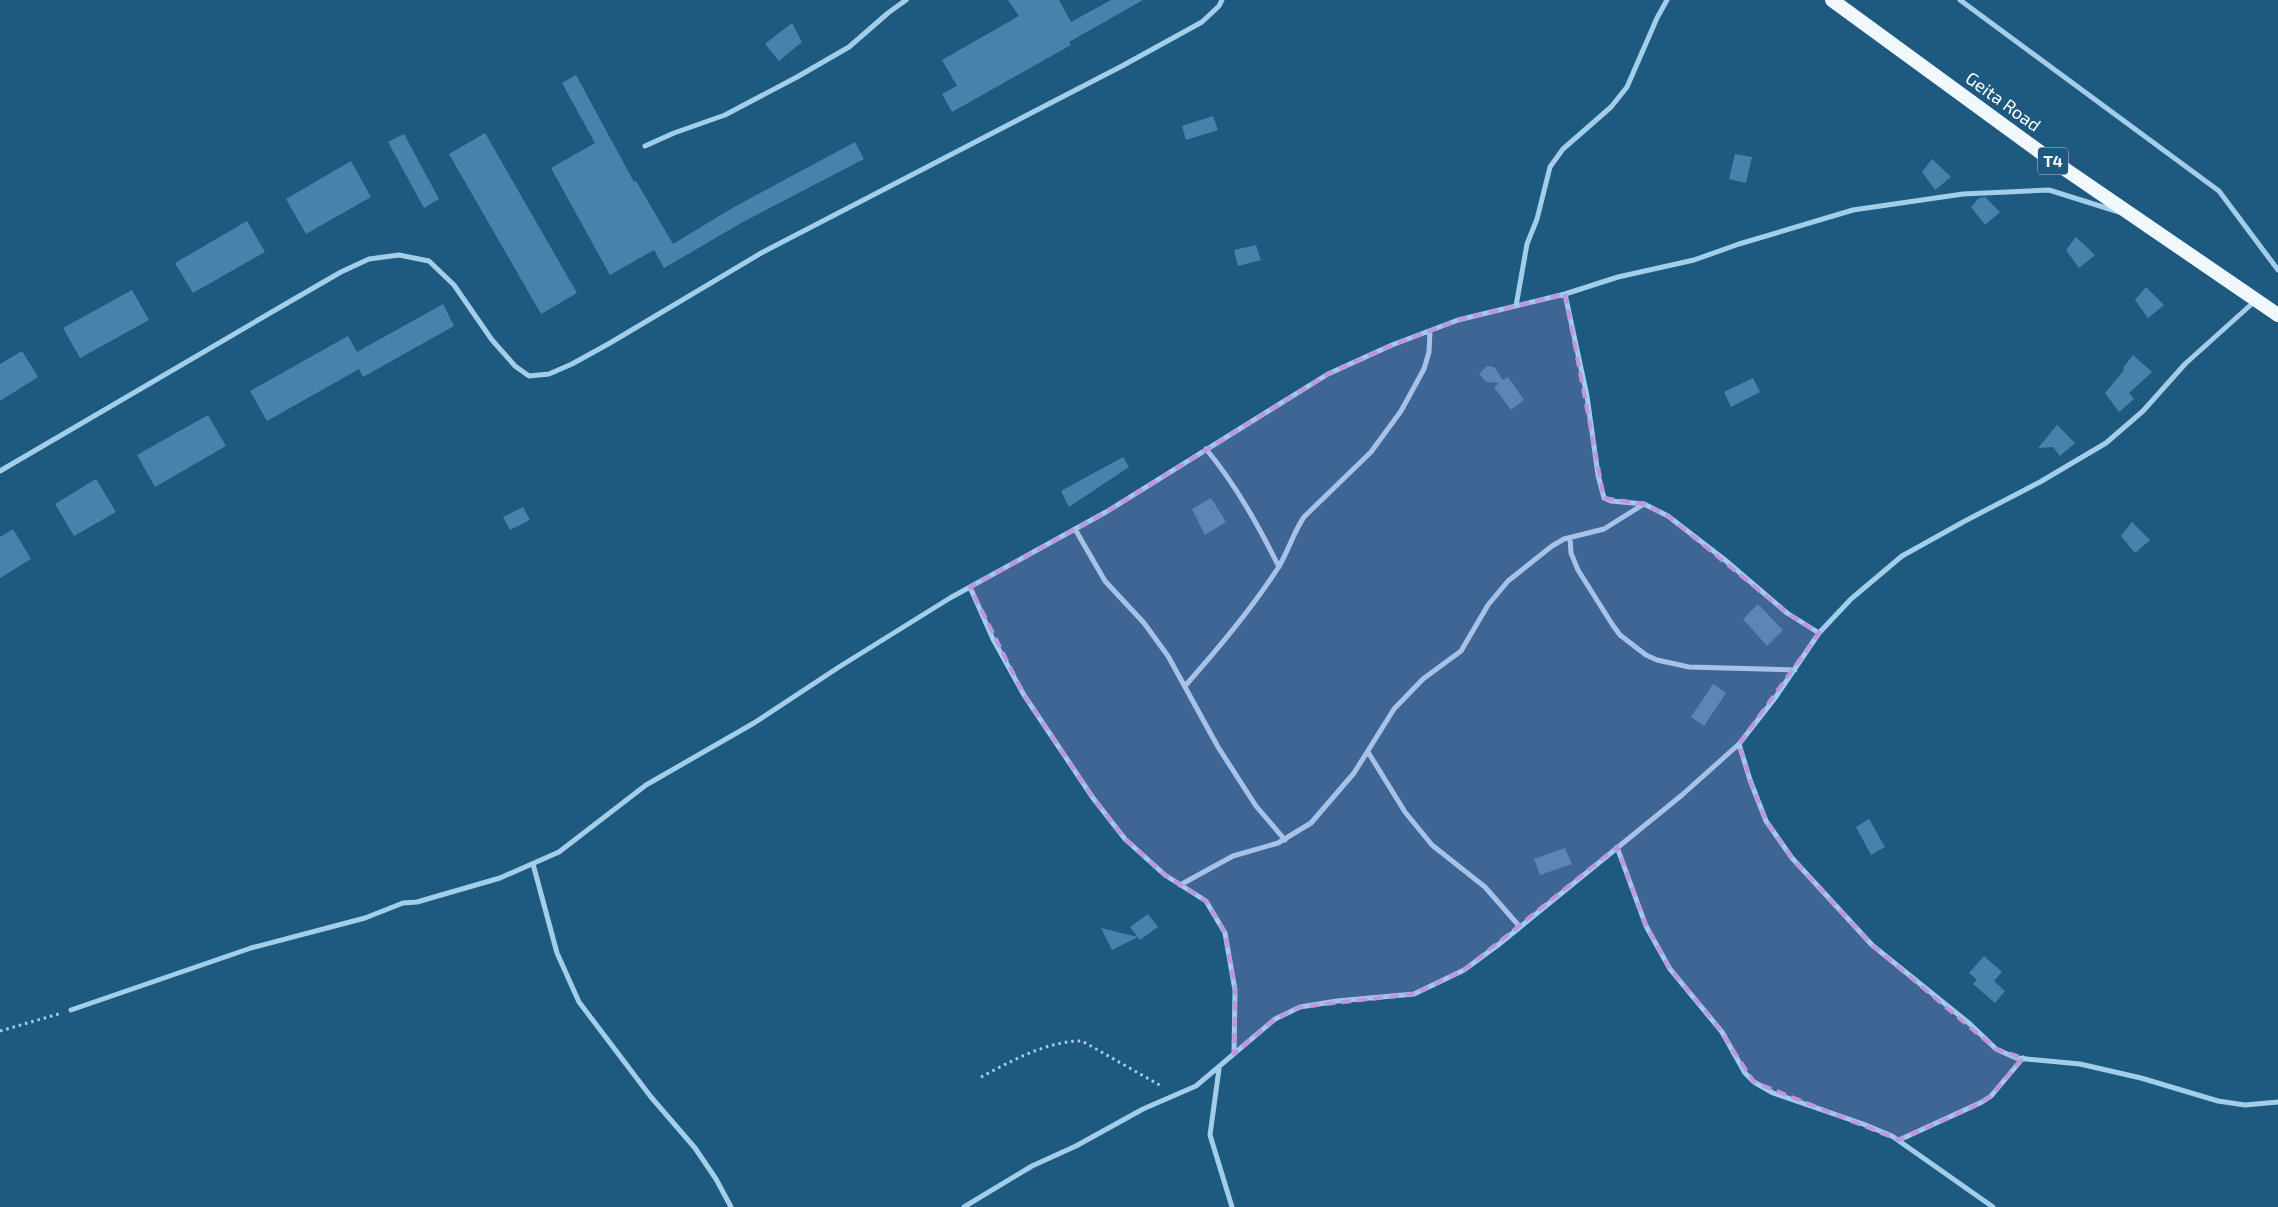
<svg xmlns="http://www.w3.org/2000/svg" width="2278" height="1207" font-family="'Exo 2',sans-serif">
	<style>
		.building { fill: #4683aa }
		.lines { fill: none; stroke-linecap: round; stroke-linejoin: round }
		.path { stroke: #a3cee9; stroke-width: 3; stroke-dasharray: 2.5 4; stroke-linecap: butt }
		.minor { stroke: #a3cee9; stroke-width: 5 }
		.trunk { stroke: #f2f9fe; stroke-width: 14 }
		.marked { fill: #bd96df; fill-opacity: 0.2; stroke: #bd96df; stroke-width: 4; stroke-dasharray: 10 6; stroke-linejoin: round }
		.labels { text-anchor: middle; stroke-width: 5; stroke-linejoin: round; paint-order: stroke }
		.shield { fill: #1e5980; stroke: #bccdd9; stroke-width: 1 }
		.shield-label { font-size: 16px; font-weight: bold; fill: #fff }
		.street-label { font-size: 18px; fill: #fff; stroke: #1e5980 }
	</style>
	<rect width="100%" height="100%" fill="#1e5980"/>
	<path class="building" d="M1008 0H1059L1071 22 1111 0H1143L1069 42 1071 45 952 112 942 94 957 86 942 60 1019 16Z
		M792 23 802 42 779 61 765 44Z
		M576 75 634 182 636 181 673 244 734 207 855 142 864 159 743 222 664 268 654 250 610 275 551 168 595 143 562 83Z
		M1213 116 1218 130 1186 140 1182 126Z
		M485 133 577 293 541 314 449 154Z
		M404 134 439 199 424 208 388 142Z
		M1735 154 1752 157 1746 183 1729 179Z
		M1932 159 1951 177 1935 190 1922 172Z
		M351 161 371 197 306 234 286 199Z
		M1985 197 2000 212 1985 225 1971 207 1979 198Z
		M247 221 265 252 193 293 175 263Z
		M2076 237 2095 255 2079 268 2066 250Z
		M1256 245 1261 260 1238 266 1234 250Z
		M2146 287 2164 305 2148 318 2135 300Z
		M132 290 149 320 80 358 63 328Z
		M443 304 454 326 363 377 359 369 267 421 250 391 348 336 357 352Z
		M22 351 38 377 0 401V364Z
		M2133 355 2152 372 2129 393 2134 399 2119 412 2105 393 2124 370 2123 368Z
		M1487 366 1494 367 1503 380 1508 377 1524 400 1511 410 1494 387 1499 383 1486 382 1479 374Z
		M1753 378 1760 392 1731 407 1724 392Z
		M208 415 226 446 155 487 137 455Z
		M2057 425 2075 443 2060 456 2053 447 2038 448Z
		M1123 457 1129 467 1069 507 1061 491Z
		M96 479 116 512 74 536 55 504Z
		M1211 498 1226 522 1205 535 1192 509Z
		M523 507 530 520 510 530 503 517Z
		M2132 522 2150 540 2135 553 2121 536Z
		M13 529 31 559 0 578V537Z
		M1758 604 1783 630 1767 646 1743 619Z
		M1713 684 1726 693 1704 726 1691 717Z
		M1869 819 1885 847 1871 855 1856 827Z
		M1565 848 1572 864 1540 875 1534 859Z
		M1148 914 1158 927 1140 940 1130 927Z
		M1101 928 1138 937 1112 950Z
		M1984 956 2002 972 1994 981 2005 991 1995 1003 1973 984 1977 980 1969 973Z"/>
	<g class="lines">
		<path class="path" d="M0 1031 62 1013
			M981 1077C1012 1061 1046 1041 1082 1041L1163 1087"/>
		<path class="minor" d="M1960 0 2219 191 2278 270
			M645 146 674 133 725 115 797 77 849 47 888 13 906 0
			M1565 294 1587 396 1598 475 1604 498 1611 501 1644 504 1668 516 1725 560 1787 613 1819 633
			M1516 306 1527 244 1537 219 1550 167 1563 149 1611 107 1627 87 1657 18 1667 0
			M1206 449C1236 485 1258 525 1279 567
			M0 471 289 302 341 272 369 259 399 255 429 261 454 285 492 340 515 366 529 376 549 374 572 364 610 343 763 252 1122 66 1202 22 1219 6 1222 0
			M1075 529 1105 581 1144 623 1168 656 1218 747 1256 806 1285 840
			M1570 538 1571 553 1578 570 1612 624 1620 635 1646 655 1657 660 1689 667 1795 670
			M970 587 993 639 1024 695 1093 798 1125 839 1165 875 1206 901 1225 933 1235 990 1234 1054
			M1185 686C1218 649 1251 610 1278 568 1288 552 1293 533 1304 517L1371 452 1401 411 1424 369 1429 352 1430 331
			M1739 744 1750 780 1766 821 1792 858 1872 945 1970 1024 1996 1049 2016 1058 2080 1064 2141 1078 2218 1101 2245 1105 2278 1102
			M1368 752 1405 812 1432 845 1485 887 1520 927
			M1617 847 1646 926 1670 969 1722 1032 1745 1073 1754 1082 1773 1093 1863 1124 1892 1136 1993 1207
			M533 864 557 953 579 1002 651 1097 695 1148 716 1179 731 1207
			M1180 885 1233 856 1278 843 1311 823 1354 773 1394 709 1423 679 1461 651 1488 605 1508 581 1552 546 1564 539 1604 529 1644 504
			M71 1010 251 948 365 918 403 903 417 902 500 878 559 852 646 785 754 723 839 667 950 598 1106 512 1328 374 1392 345 1458 320 1565 294 1618 277 1694 260 1739 244 1853 210 1963 194 2049 190 2119 212
			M1219 1069 1210 1135 1232 1207
			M1899 1140 1982 1102 1991 1096 2023 1058
			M964 1207 1032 1166 1076 1146 1143 1109 1196 1086 1275 1019 1300 1007 1337 1001 1414 994 1464 970 1498 945 1682 795 1739 744 1775 698 1819 633 1851 599 1902 556 1965 521 2040 482 2106 443 2143 411 2185 364 2255 301"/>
		<path class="trunk" d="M1832 0 2040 152 2278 315"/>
	</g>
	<path class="marked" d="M1565 294 1604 498 1644 504 1668 516 1787 613 1819 633 1739 744 1750 780 1766 821 1792 858 1872 945 1996 1049 2023 1058 1991 1096 1973 1107 1899 1140 1754 1082 1713 1020 1670 969 1646 926 1617 847 1464 970 1414 994 1300 1007 1275 1019 1234 1054 1235 990 1225 933 1206 901 1165 875 1125 839 1093 798 1024 695 970 587 1106 512 1328 374 1392 345 1458 320Z"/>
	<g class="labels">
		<rect class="shield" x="2038" y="147.5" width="30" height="27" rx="4"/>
		<g class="shield-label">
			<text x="2053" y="167">T4</text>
		</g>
		<g class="street-label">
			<text transform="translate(2003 102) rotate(36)" y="6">Geita Road</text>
		</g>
	</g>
</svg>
